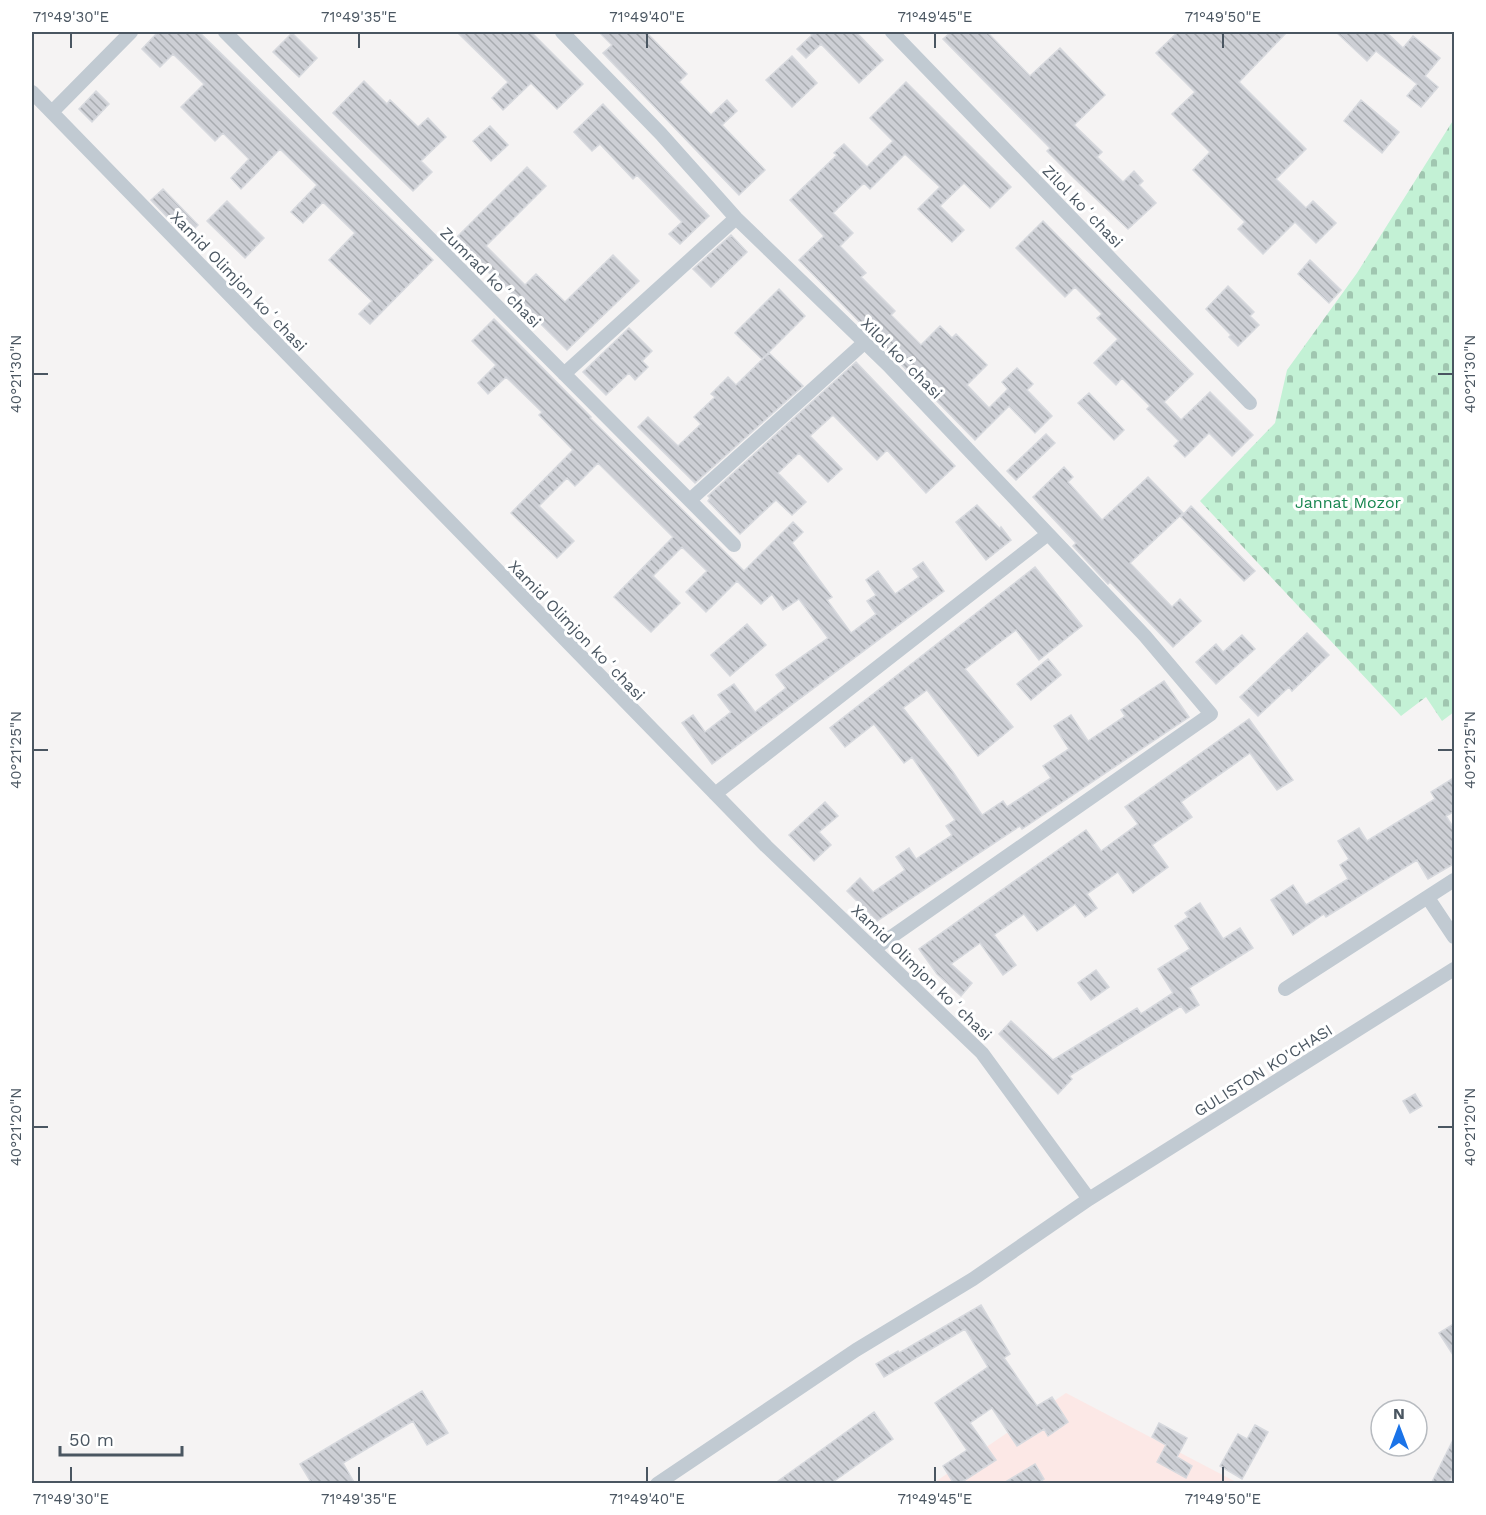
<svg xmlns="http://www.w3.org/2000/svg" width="1486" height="1515" font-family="'Work Sans',sans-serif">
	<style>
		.medical { fill: #fce8e6 }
		.cemetery { fill: url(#cemetery-stones) }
		.building { fill: url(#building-back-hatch); stroke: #d7d9de; stroke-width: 1.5 }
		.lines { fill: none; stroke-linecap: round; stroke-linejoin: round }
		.minor { stroke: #c1cad2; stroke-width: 14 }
		.ticks { fill: none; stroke: #4a5661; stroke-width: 2 }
		.labels { text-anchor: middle; stroke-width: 6; stroke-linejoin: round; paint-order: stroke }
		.street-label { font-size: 16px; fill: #4a5661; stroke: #fff }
		.park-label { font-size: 16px; fill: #17864f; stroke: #fff }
		.neatline { fill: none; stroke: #4a5661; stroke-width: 2 }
		.ticks-label { font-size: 15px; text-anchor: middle; fill: #4a5661 }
	</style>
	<defs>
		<pattern id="cemetery-stones" width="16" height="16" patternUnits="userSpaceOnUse" patternTransform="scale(1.5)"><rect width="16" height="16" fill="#c3f1d5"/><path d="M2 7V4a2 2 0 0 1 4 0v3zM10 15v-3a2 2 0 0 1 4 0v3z" fill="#a0c6b0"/></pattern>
		<pattern id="building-back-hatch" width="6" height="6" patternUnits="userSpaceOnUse" patternTransform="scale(1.5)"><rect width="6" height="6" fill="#cdcfd5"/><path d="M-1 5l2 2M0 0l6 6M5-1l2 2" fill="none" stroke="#a8abb0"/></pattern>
	</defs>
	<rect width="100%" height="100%" fill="#f5f3f3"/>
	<path class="medical" d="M1066 1393 1238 1483 932 1484Z"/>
	<path class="cemetery" d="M1454 119V712L1442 721 1426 697 1401 716 1200 501 1275 423 1287 370 1357 273Z"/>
	<path class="building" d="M158 32H199L433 260 370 324 359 314 372 301 329 260 355 233 323 202 303 223 291 212 317 185 280 149 241 189 231 178 249 159 223 133 215 141 181 107 204 84 173 54 160 67 142 49Z
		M457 32H531L583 84 557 109 531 83 503 110 492 98 508 82Z
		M599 32H646L687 74 679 82 711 115 727 100 737 111 722 125 765 170 739 195 603 53 612 45Z
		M809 32H856L883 60 859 83 821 44 806 58 797 49 812 35Z
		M951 32H987L1030 76 1060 48 1105 95 1074 125 1102 152 1097 157 1123 182 1134 171 1143 181 1139 185 1156 203 1128 229 1074 178 1047 151 1050 148 943 39Z
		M1178 32H1287L1239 82 1306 149 1276 179 1306 208 1313 201 1336 223 1316 243 1295 222 1263 254 1238 229 1245 222 1193 170 1210 152 1172 114 1195 92 1156 53Z
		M1336 32H1386L1403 48 1413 36 1440 58 1425 76 1438 87 1421 107 1407 96 1417 84 1376 51 1367 61Z
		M292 33 317 58 299 77 273 52Z
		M792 56 817 83 792 107 766 80Z
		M364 81 387 104 390 100 418 127 428 118 446 137 421 161 432 172 413 191 333 113Z
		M906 82 1011 187 990 208 964 183 940 206 964 230 952 242 918 209 940 187 905 154 870 189 864 183 833 213 853 233 840 246 866 273 861 277 895 311 891 315 921 345 940 326 952 338 956 334 987 365 967 385 989 408 1008 389 1002 382 1017 368 1033 384 1027 390 1052 416 1035 433 1009 406 975 440 799 260 824 236 790 200 837 155 834 153 844 144 867 167 893 141 870 118Z
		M96 91 109 104 92 122 79 109Z
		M1361 100 1399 132 1382 153 1344 121Z
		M603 104 709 216 680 244 669 234 682 222 637 175 633 179 600 144 592 151 574 132Z
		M490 126 508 145 491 161 473 141Z
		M527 167 546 186 486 246 525 285 536 274 565 302 613 255 639 281 567 350 455 239Z
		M163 189 198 225 186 237 151 200Z
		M227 201 264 238 245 258 207 221Z
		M1043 221 1193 374 1164 402 1181 420 1210 392 1253 435 1232 456 1209 433 1185 457 1174 446 1179 441 1147 409 1150 406 1122 378 1116 385 1094 363 1118 339 1097 318 1102 314 1075 287 1065 297 1016 248Z
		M731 235 747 252 711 287 693 269Z
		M1310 260 1341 290 1329 303 1298 274Z
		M1228 286 1254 312 1250 316 1259 325 1238 346 1229 337 1231 335 1206 309Z
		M779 289 805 316 762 359 735 333Z
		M494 319 591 417 590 418 744 571 793 522 803 532 792 543 832 597 827 600 851 633 876 614 867 601 876 595 866 580 878 571 895 594 919 577 913 569 923 562 944 591 712 764 682 723 693 715 705 732 731 712 718 695 734 684 755 712 786 688 776 675 828 638 799 599 783 610 772 594 761 604 737 581 706 612 686 592 707 571 682 547 653 576 680 603 651 632 614 597 673 537 598 463 575 486 567 478 539 506 574 541 557 558 511 513 573 450 539 415 542 412 506 377 488 394 478 383 496 365 472 341Z
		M629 328 652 351 642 361 648 367 635 380 629 373 606 395 583 372Z
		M769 353 803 386 695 483 638 427 648 417 678 446 701 424 694 417 715 397 711 394 728 377 736 385Z
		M856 362 955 466 926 493 887 450 877 460 833 415 810 436 842 469 828 482 799 453 778 473 806 502 792 515 776 500 740 534 708 501 710 498 708 496Z
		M1089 393 1124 430 1114 440 1078 403Z
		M1046 434 1055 443 1016 480 1007 471Z
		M1064 467 1073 477 1068 482 1102 520 1148 477 1183 513 1130 563 1172 607 1180 599 1201 621 1173 647 1110 582 1108 584 1073 546 1076 543 1033 497Z
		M977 505 1000 529 1001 527 1011 540 986 560 956 522Z
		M1191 506 1255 571 1244 581 1181 517Z
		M1035 567 1082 626 1039 660 1016 630 965 669 1013 727 978 756 927 690 903 708 953 772 982 815 1003 801 1007 807 1051 778 1043 766 1069 749 1054 726 1071 715 1088 741 1125 716 1121 710 1164 681 1189 717 1022 829 1020 826 877 921 847 891 860 878 873 892 905 870 896 857 909 848 916 859 952 835 946 826 955 820 912 757 904 763 874 724 845 747 830 728Z
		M747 624 766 645 730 676 711 655Z
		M1307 633 1329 655 1292 691 1289 687 1258 716 1240 697Z
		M1242 635 1255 649 1216 684 1196 662 1216 644 1223 652Z
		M1048 659 1061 675 1031 700 1017 684Z
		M1249 719 1293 780 1277 790 1250 753 1181 802 1192 817 1152 845 1168 867 1133 893 1118 872 1087 894 1097 908 1085 917 1075 904 1037 931 1024 914 994 935 1016 965 1003 975 980 943 951 964 972 983 961 996 937 974 919 949 1086 830 1101 851 1138 824 1125 807Z
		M1455 777V811L1446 816 1455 830V863L1428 879 1417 860 1326 917 1324 914 1293 935 1271 900 1293 885 1306 905 1348 879 1340 865 1349 859 1338 841 1359 828 1367 841 1435 799 1431 792Z
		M825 802 838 816 819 832 831 845 814 861 789 835Z
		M1200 903 1223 939 1240 928 1253 948 1189 988 1199 1005 1186 1013 1181 1006 1069 1076 1072 1079 1058 1094 999 1034 1011 1021 1053 1060 1137 1008 1141 1014 1173 993 1158 969 1190 949 1175 926 1188 917 1185 913Z
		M1096 970 1109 987 1091 1000 1078 983Z
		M1415 1094 1422 1106 1410 1113 1403 1101Z
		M981 1305 1010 1354 1004 1358 1037 1406 1052 1397 1068 1422 1048 1436 1044 1429 1017 1446 992 1408 970 1423 996 1460 959 1484H954L943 1466 967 1450 935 1403 988 1367 965 1329 884 1377 876 1364 898 1351 899 1353Z
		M1455 1323V1358L1439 1333Z
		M422 1391 448 1433 427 1445 413 1421 343 1463 355 1484H312L300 1464Z
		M874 1412 893 1439 830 1484H774Z
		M1159 1423 1187 1438 1177 1457 1192 1466 1186 1478 1157 1462 1166 1445 1152 1437Z
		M1255 1425 1268 1432 1242 1479 1220 1466 1238 1434 1247 1439Z
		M1455 1436V1471L1448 1484H1431Z
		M1035 1464 1044 1479 1037 1484H1002Z"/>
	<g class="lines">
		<path class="minor" d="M225 32 734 545
			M562 32 661 134 736 218 888 365 1145 636 1211 714 874 949
			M892 32 1250 403
			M32 92 766 846 982 1053 1089 1199
			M52 112 131 32
			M564 374 736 218
			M690 500 865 342
			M715 794 1048 534
			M1428 898 1454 937
			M1285 989 1454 880
			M657 1484 856 1350 973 1279 1089 1199 1454 969"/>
	</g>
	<path class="ticks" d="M71 33V48M359 33V48M647 33V48M935 33V48M1223 33V48M33 374H48M1438 374H1453M33 750H48M1438 750H1453M33 1127H48M1438 1127H1453M71 1467V1482M359 1467V1482M647 1467V1482M935 1467V1482M1223 1467V1482"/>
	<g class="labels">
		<g class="street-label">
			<text transform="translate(1083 206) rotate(46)" y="6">Zilol koʻchasi</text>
			<text transform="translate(491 277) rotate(45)" y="6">Zumrad koʻchasi</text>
			<text transform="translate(239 281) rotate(46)" y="6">Xamid Olimjon koʻchasi</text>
			<text transform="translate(902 358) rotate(45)" y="6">Xilol koʻchasi</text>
			<text transform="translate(577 630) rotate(46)" y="6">Xamid Olimjon koʻchasi</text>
			<text transform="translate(922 972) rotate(44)" y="6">Xamid Olimjon koʻchasi</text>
			<text transform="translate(1263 1070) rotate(-32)" y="6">GULISTON KO'CHASI</text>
		</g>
		<g class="park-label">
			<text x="1348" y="508">Jannat Mozor</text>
		</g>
	</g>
	<rect width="1486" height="1515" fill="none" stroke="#ffffff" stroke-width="66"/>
	<g transform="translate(1399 1428)"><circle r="28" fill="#ffffff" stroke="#b7bbc0" stroke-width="1.5"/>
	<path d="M0-4.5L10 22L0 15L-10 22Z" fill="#1a73e8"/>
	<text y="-9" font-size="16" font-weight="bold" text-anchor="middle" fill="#4a5661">N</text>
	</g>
	<path d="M60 1446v9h122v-9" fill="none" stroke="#4a5661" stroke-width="3"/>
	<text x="69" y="1446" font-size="18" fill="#4a5661" stroke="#ffffff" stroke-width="4.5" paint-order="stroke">50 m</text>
	<rect x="33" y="33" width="1420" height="1449" class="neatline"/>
	<g class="ticks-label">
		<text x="71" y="22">71°49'30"E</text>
		<text x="359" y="22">71°49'35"E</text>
		<text x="647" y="22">71°49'40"E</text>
		<text x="935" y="22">71°49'45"E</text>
		<text x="1223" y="22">71°49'50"E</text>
		<text transform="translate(16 374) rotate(-90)" y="5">40°21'30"N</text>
		<text transform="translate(1470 374) rotate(-90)" y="5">40°21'30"N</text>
		<text transform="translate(16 750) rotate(-90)" y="5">40°21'25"N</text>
		<text transform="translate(1470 750) rotate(-90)" y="5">40°21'25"N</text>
		<text transform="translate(16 1127) rotate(-90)" y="5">40°21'20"N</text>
		<text transform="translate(1470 1127) rotate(-90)" y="5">40°21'20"N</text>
		<text x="71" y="1504">71°49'30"E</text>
		<text x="359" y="1504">71°49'35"E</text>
		<text x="647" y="1504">71°49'40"E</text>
		<text x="935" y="1504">71°49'45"E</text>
		<text x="1223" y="1504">71°49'50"E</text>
	</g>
</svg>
